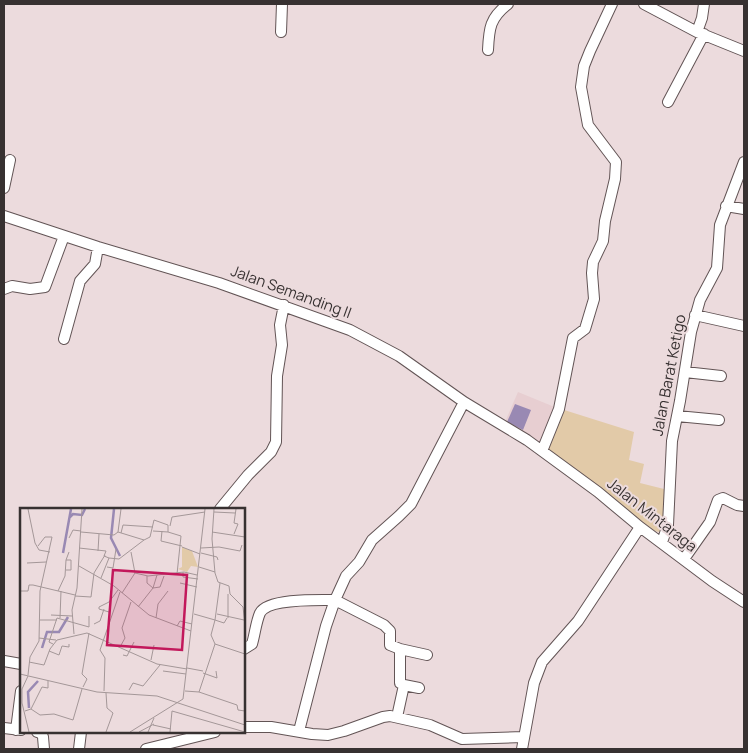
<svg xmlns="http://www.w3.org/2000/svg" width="748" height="753" font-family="Manrope,sans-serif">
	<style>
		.built { fill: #e7ced1 }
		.green { fill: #e2caa8 }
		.water { fill: #9989b3 }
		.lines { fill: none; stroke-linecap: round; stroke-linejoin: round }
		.minor-casing { stroke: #625455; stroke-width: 12 }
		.minor { stroke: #fff; stroke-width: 10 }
		.labels { text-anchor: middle; stroke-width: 4; stroke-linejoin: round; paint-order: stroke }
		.street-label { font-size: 15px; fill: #373131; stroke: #ecdbdd }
		.inset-river { fill: none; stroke: #9989b3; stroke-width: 2.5 }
		.inset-road { fill: none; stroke: #a49798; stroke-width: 1 }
		.view { fill: #c2185b; fill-opacity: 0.15; stroke: #c2185b; stroke-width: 2.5 }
		.inset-edge { fill: none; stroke: #373131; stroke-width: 2.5 }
	</style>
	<rect width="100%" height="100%" fill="#ecdbdd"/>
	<path class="built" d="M518 392 557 408 541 447 505 422Z"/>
	<path class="green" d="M561 409 634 432 629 460 644 464 640 483 668 490C667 503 671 523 659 532L655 531 545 450Z"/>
	<path class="water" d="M515 404 531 410 523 430 507 422Z"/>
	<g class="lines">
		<g class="minor-casing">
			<path id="minor" d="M644 4 697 32 744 51
				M281 32 282 4
				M697 32 702 18 704 4
				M488 50C489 28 490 18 508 4
				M668 102 704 34
				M4 188 10 160
				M726 206 744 209
				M4 216 98 247 219 283 350 330 399 356 464 402 527 440 598 492 640 527 712 581 744 602
				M4 289 12 286 30 289 45 287 64 236
				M695 315 744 326
				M64 339 80 281 95 264 98 247
				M685 372 721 376
				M677 416 719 420
				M542 451 559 409 573 338 585 329 594 299 592 273 593 262 603 241 605 221 615 179 616 162 588 125 581 87 584 66 590 51 612 4
				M220 509 248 475 271 452 276 442 277 376 282 345 280 325 284 305
				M662 542 668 525 672 441 680 401 691 332 700 300 717 268 720 225 744 162
				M684 559 710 522 718 500 723 498 737 505 744 506
				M244 649 252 644C255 634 256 622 260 613 268 598 320 600 335 600L326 626 299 731
				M400 649 427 655
				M4 661 21 664
				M404 685 419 688
				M397 717 404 685 400 683V649L390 645V631L384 625 335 600 346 576 359 562 372 540 399 516 411 504 464 402
				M244 727H271L312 734 328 735 344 731 383 717 390 716 430 725 462 739 523 737
				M4 728 21 730
				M16 730 21 691
				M37 732 41 733 43 737 44 749
				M79 749 81 732
				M146 749 215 732
				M522 749 534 683 542 662 578 621 640 527"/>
		</g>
		<use href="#minor" class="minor"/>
	</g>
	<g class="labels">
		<g class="street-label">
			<text transform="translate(291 292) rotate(20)" y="5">Jalan Semanding II</text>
			<text transform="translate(669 375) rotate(-79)" y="5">Jalan Barat Ketigo</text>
			<text transform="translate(652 515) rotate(38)" y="5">Jalan Mintaraga</text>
		</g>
	</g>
	<g transform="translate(20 508)">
		<rect width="225" height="225" fill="#ecdbdd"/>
		<path d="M162 39 172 43 178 59 171 58 167 64 158 61 162 59Z" fill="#e2caa8"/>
		<path class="inset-river" d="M94 1 91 30 100 48M50 9 53 6 62 7 65 1M43 45 51 1M22 140 27 124H39L48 109M9 200 8 184 18 173"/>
		<path class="inset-road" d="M8 1 15 35 19 42 30 44M194 1 192 31 195 65 198 74 209 78 210 86 223 99 225 116M194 4 215 5M150 18 152 9 185 4M133 23 148 24M142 23 141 33 162 38M61 24 94 27 98 24 124 32 130 29 134 12 148 17V24L161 28 157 66M98 24 101 1M192 24 225 29M101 25 103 17 133 19M214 26 218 16 214 15 216 1M49 30 53 22 61 23M162 39 180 46M59 40 86 43 84 48 89 50 81 70M181 40 199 39 220 43 222 37M78 43 79 26M181 45 197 49 198 52M89 50 99 51 124 32M7 55 26 54M59 58 94 78 129 107 171 123M87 59 93 60 96 41M179 59 195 64M46 62H51V52H46L49 44M163 64V69L178 71M115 65 128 68 164 64 177 67M137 67 133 80 140 79 144 68M160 75 177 79M0 83H8L9 77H13L55 87M38 83 45 68 46 52M102 85 115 65 111 44M55 88 71 89 74 65 85 47M118 99 133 80 127 75V68M89 104 79 101V99L89 94 98 82M197 106 224 112M31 107 52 108M40 110 41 83M136 110 138 96 148 83M208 110V86M20 112H37M195 112 200 75M195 112 204 115 207 110M74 116 80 113 84 101M157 118 160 113 172 116M54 126 52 102 57 80 62 1M19 130 36 132M33 136 29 134 37 110 69 119V108M195 136 225 146M100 139 105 130 102 120 111 94M29 143 39 147 42 138 49 139V136M103 147 107 148 114 134M131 152 134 137M9 154 24 157 30 141 37 132 67 125 137 156 167 161M167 160 183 163M143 163 166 166M183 165 197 170 196 163M0 166 77 184 137 188 225 217M8 167 10 149 19 133 20 83 32 29H25L18 38M8 168 2 181V195L9 224M63 179 67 171 62 166 69 125M109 182 113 175 123 178 140 157M84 183 85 150 80 142 100 84M165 183 179 184 195 136 191 127 195 112 174 106M179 184 217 197 218 202 225 203M11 201 22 179 28 180V173M5 203 11 201 20 207 34 206 53 212 62 181M152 203 225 224M133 217 151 221M86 224 93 205 87 200 86 185M110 224 163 191 185 1M119 224 134 216M128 224 134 210M150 224 152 203"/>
		<path class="view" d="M93 62 167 67 162 142 87 137Z"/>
		<rect width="225" height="225" class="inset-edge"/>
	</g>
	<rect width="748" height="753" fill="none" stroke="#373131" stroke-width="10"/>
</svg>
